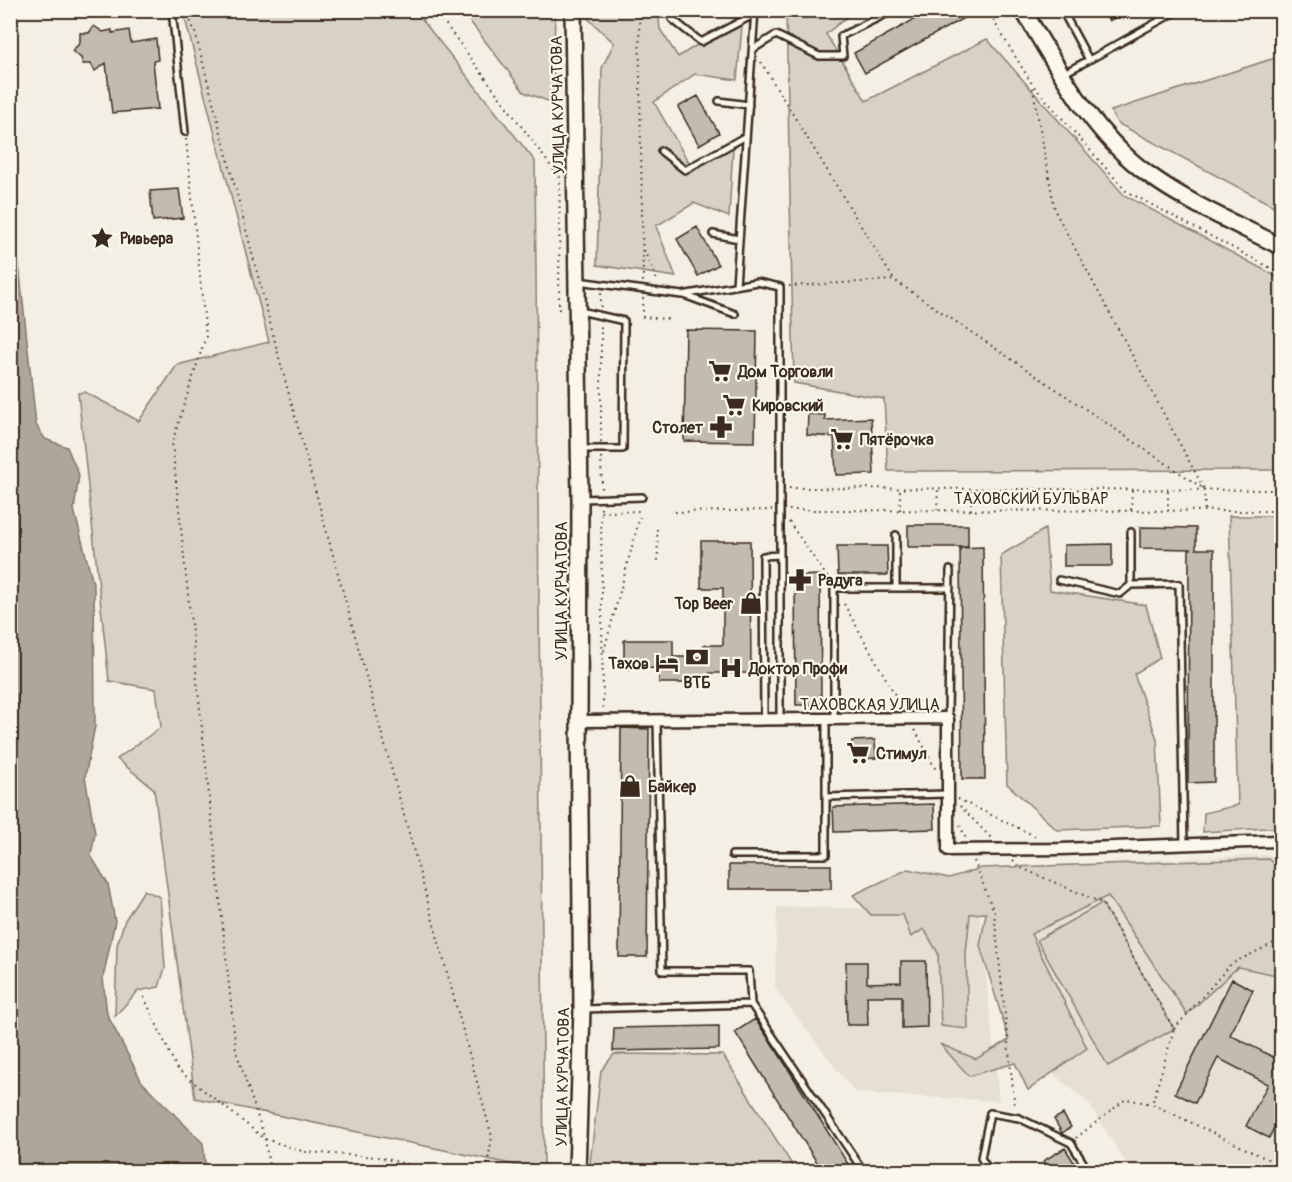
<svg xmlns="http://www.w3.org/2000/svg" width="1292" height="1182" font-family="Pangolin,sans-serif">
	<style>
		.built { fill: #e5dfd4 }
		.green { fill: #d8d1c6; stroke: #8a7e72; stroke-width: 1.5 }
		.water { fill: #afa69a; stroke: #817468; stroke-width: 1.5 }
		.building { fill: #c3bbb0; stroke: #3b2a1e; stroke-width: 1.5 }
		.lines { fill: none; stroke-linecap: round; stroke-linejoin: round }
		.lane-casing { stroke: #3b2a1e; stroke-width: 10 }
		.street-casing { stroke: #3b2a1e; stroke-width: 15 }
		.secondary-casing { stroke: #3b2a1e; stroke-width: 20 }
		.path { stroke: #3b2a1e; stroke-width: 2; stroke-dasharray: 1.5 4.5; stroke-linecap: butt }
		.lane { stroke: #fbf7ec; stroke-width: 5 }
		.street { stroke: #fbf7ec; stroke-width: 10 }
		.secondary { stroke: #fbf7ec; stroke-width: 15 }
		.labels { text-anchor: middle; stroke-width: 4.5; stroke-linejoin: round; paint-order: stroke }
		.street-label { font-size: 16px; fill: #3b2a1e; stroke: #fbf7ec }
		.poi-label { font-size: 16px; font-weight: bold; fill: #3b2a1e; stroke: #fbf7ec; text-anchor: start }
	</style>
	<rect width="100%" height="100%" fill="#f3efe4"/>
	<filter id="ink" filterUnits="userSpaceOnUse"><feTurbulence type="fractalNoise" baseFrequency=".0167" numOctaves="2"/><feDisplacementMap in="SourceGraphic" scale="12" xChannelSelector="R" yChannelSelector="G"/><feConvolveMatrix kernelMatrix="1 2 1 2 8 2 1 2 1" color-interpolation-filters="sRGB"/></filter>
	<g filter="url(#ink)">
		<path class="built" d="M1271 855 1281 863V1171H1131L1088 1102 1042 1065 1004 867Z
			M777 907 979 910 999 1101 855 1093 775 988Z"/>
		<path class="green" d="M582 10 658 11 660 29 678 57 743 16 737 80 695 74 654 102 689 163 733 146 729 217 694 203 656 226 676 277 597 265 602 68 614 43 582 13Z
			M183 11H415L535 161 544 1171 195 1098 154 789 117 759 161 727 156 689 109 681 78 393 85 392 139 421 177 365 269 342Z
			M462 11H555L553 103 524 92Z
			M786 11H854L826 34 866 101 987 39 1124 195 1281 279V331H1274L1281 361V470L888 471 884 399 794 383Z
			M1281 56V210L1117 123 1111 111Z
			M1229 516H1281V538L1275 593 1282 595 1281 827 1203 832 1204 813 1238 805Z
			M1045 529 1050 590 1146 605 1160 658 1134 674 1157 739 1161 826 1057 830 1007 784 1001 555Z
			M1268 859 1281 869V976L1238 967 1187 1014 1108 896 1031 934 1087 1048 1028 1090 1015 1063 969 1076 940 1044 976 1059 1009 1040 980 946 986 913 970 914 966 953 968 1029 941 1026 938 953 924 929 911 937 903 915H871L853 895 908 869 949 878 981 868Z
			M144 890 160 897 165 968 159 987 138 991 115 1016 117 945 125 920Z
			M1102 903 1174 1029 1108 1066 1037 940Z
			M614 1054 723 1055 796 1171H589L601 1071Z"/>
		<path class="water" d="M10 180 36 425 45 439 67 447 79 475 74 510 94 587 95 726 85 777 95 833 91 856 108 884 115 921 103 978 107 1014 142 1082 203 1143 206 1171H11Z"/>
		<path class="building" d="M931 10H978L865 73 854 53Z
			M1104 10H1129L1109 21Z
			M94 26 103 32 112 30V33L129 30 131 43 156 39 158 60 153 61 158 109 112 113 106 63 95 71 91 64H83L81 58 72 51 80 43V33H89Z
			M698 96 719 133 699 145 678 107Z
			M179 189 183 218 153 221 150 191Z
			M697 227 718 265 698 276 677 239Z
			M686 330 757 331 755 442 684 441Z
			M808 414 825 415V420L871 418 874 474 836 475 834 437 807 435Z
			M908 525H968V547H908Z
			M1140 527 1196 528V549H1214V782L1188 783 1189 549H1192L1140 548Z
			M701 541H750L751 673H710V683H659V668L624 669V640H673V657H704V645H723V588H701Z
			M1112 544V566H1064V545Z
			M837 546H887L888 575H838Z
			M983 547 985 779H962L960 548Z
			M820 575 821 705H796L795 576Z
			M621 728 649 729 647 957H619Z
			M875 740 876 758 853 759 852 741Z
			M934 804 935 829 834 832 833 807Z
			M729 865H831V889H729Z
			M901 961H926L927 1027 902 1028V996H867L868 1025H847L846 962H867V983L901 982Z
			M1232 979 1253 990 1230 1035 1281 1061V1113L1269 1138 1246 1126 1268 1084 1218 1058 1195 1103 1175 1093Z
			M755 1019 777 1051 853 1172H823L735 1032Z
			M719 1026V1049L613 1051 614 1028Z
			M1063 1114 1071 1127 1062 1133 1054 1119Z
			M1065 1148 1080 1172H1050L1043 1161Z"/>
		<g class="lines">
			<g class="lane-casing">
				<path id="lane" d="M172 10 185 132
					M1062 10 1089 60 1179 10
					M1155 10 1161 20
					M672 19 701 42 755 14
					M753 49 776 35 819 56H843L841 36 888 13V10
					M1064 73 1089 60
					M719 101 749 105
					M661 151 685 170 746 136
					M713 234 739 239
					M578 281 682 295 757 282 780 287V719
					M736 285 755 10
					M684 295 735 314
					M580 311 624 321 623 449H580
					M582 499 642 497
					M1131 532V585
					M896 535V588
					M1059 580 1120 594 1131 585 1179 584 1184 845
					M948 718 950 570
					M764 719 763 556 780 555
					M834 719V588H950
					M657 720 662 971H749L751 1004
					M826 797 948 794
					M732 855H826V719
					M583 1009 751 1004 864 1172
					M915 1172H917
					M990 1172 981 1158 990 1113 1019 1118 1071 1143 1089 1172"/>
			</g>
			<g class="street-casing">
				<path id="street" d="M579 721 948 718V850L1061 849 1276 841 1282 846"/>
			</g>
			<g class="secondary-casing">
				<path id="secondary" d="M573 10 580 499 579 721 582 1009 577 1172
					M1023 10C1058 68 1092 134 1148 174 1189 204 1237 224 1282 247"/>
			</g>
			<path class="path" d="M186 10 195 32 281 365 492 1137 486 1172
				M435 10 559 177
				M639 10 643 283
				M987 10 1032 84 1126 191 1282 274
				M761 62 894 280
				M186 139 206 336 172 443 236 1051 265 1139 270 1172
				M644 250 658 283
				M789 286 894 280 1204 489 1055 211 1032 84
				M643 298V317L667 319V324
				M601 307V292
				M559 310 560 133
				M601 442V325
				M601 457 602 490
				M789 488 1282 490
				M1204 490 1205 511
				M601 508 603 709
				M789 510 1282 511
				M900 510V489
				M937 510 938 489
				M971 510 972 489
				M1131 510 1132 489
				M1168 511V490
				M601 512 640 511
				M675 512 772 510
				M789 522 830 581
				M657 529 658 561
				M844 604 903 709
				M604 651 640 517
				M915 730 937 772
				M958 799 1037 837
				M960 806 992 839
				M960 825 966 839
				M1013 860 1019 867 1102 903 1174 1029 1152 1104 1282 1166
				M974 861 994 912 1015 1108
				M144 997 177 1069 265 1139 305 1152 378 1157 439 1172
				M1174 1029 1231 964 1282 939
				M1076 1138 1126 1099 1152 1104"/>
			<use href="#lane" class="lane"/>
			<use href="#street" class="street"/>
			<use href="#secondary" class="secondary"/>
		</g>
	</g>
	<defs>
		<g id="sight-bare" transform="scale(1.8)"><path d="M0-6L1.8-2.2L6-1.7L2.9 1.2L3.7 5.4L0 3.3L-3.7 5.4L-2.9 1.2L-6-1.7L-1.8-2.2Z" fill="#3b2a1e" stroke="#fbf7ec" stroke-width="2.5" paint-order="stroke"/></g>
		<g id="supermarket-bare" transform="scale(1.8)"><path d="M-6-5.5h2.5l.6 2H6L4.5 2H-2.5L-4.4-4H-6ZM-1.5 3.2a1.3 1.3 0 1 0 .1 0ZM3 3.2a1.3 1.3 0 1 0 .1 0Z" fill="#3b2a1e" stroke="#fbf7ec" stroke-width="2.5" paint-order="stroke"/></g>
		<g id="pharmacy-bare" transform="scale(1.8)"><path d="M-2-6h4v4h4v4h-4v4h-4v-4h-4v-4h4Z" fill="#3b2a1e" stroke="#fbf7ec" stroke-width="2.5" paint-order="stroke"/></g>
		<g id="shop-bare" transform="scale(1.8)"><path d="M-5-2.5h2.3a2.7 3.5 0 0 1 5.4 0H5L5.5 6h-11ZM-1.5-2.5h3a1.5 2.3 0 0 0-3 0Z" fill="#3b2a1e" stroke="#fbf7ec" stroke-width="2.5" paint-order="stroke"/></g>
		<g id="bank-bare" transform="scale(1.8)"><path d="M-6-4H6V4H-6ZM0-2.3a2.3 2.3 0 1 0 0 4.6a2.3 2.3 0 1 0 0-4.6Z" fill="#3b2a1e" stroke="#fbf7ec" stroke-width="2.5" paint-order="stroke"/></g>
		<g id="hotel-bare" transform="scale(1.8)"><path d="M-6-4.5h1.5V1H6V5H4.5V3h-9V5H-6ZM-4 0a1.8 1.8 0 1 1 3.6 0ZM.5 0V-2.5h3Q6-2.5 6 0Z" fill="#3b2a1e" stroke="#fbf7ec" stroke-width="2.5" paint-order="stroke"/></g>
		<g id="hospital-bare" transform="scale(1.8)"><path d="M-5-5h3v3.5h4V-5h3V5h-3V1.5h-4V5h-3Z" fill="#3b2a1e" stroke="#fbf7ec" stroke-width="2.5" paint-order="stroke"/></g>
	</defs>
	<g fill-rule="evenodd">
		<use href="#sight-bare" x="102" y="238"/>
		<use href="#supermarket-bare" x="720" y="371"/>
		<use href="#supermarket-bare" x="734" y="405"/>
		<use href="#pharmacy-bare" x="721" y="427"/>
		<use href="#supermarket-bare" x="842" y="439"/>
		<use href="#pharmacy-bare" x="800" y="580"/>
		<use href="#shop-bare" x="751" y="603"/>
		<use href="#bank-bare" x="697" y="657"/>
		<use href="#hotel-bare" x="667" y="663"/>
		<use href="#hospital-bare" x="731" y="668"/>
		<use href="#supermarket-bare" x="858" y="753"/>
		<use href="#shop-bare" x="630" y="786"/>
	</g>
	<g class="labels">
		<g class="street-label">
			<text transform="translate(557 105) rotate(-91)" y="6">УЛИЦА КУРЧАТОВА</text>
			<text x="1031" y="504">ТАХОВСКИЙ БУЛЬВАР</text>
			<text transform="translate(561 591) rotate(-90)" y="6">УЛИЦА КУРЧАТОВА</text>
			<text x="870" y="710">ТАХОВСКАЯ УЛИЦА</text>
			<text transform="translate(562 1077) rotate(-89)" y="6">УЛИЦА КУРЧАТОВА</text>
		</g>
		<g class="poi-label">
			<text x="120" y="244">Ривьера</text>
			<text x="738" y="377">Дом Торговли</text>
			<text x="752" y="411">Кировский</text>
			<text x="703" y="433" text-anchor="end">Столет</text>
			<text x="860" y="445">Пятёрочка</text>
			<text x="818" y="586">Радуга</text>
			<text x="733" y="609" text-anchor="end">Top Beer</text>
			<text x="649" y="669" text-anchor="end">Тахов</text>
			<text x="749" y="674">Доктор Профи</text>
			<text x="697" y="688" text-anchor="middle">ВТБ</text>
			<text x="876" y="759">Стимул</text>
			<text x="648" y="792">Байкер</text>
		</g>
	</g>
	<rect width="1292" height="1182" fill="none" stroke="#fbf7ec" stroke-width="36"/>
	<rect x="18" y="18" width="1256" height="1146" fill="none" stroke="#3b2a1e" stroke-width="2" filter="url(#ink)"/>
</svg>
